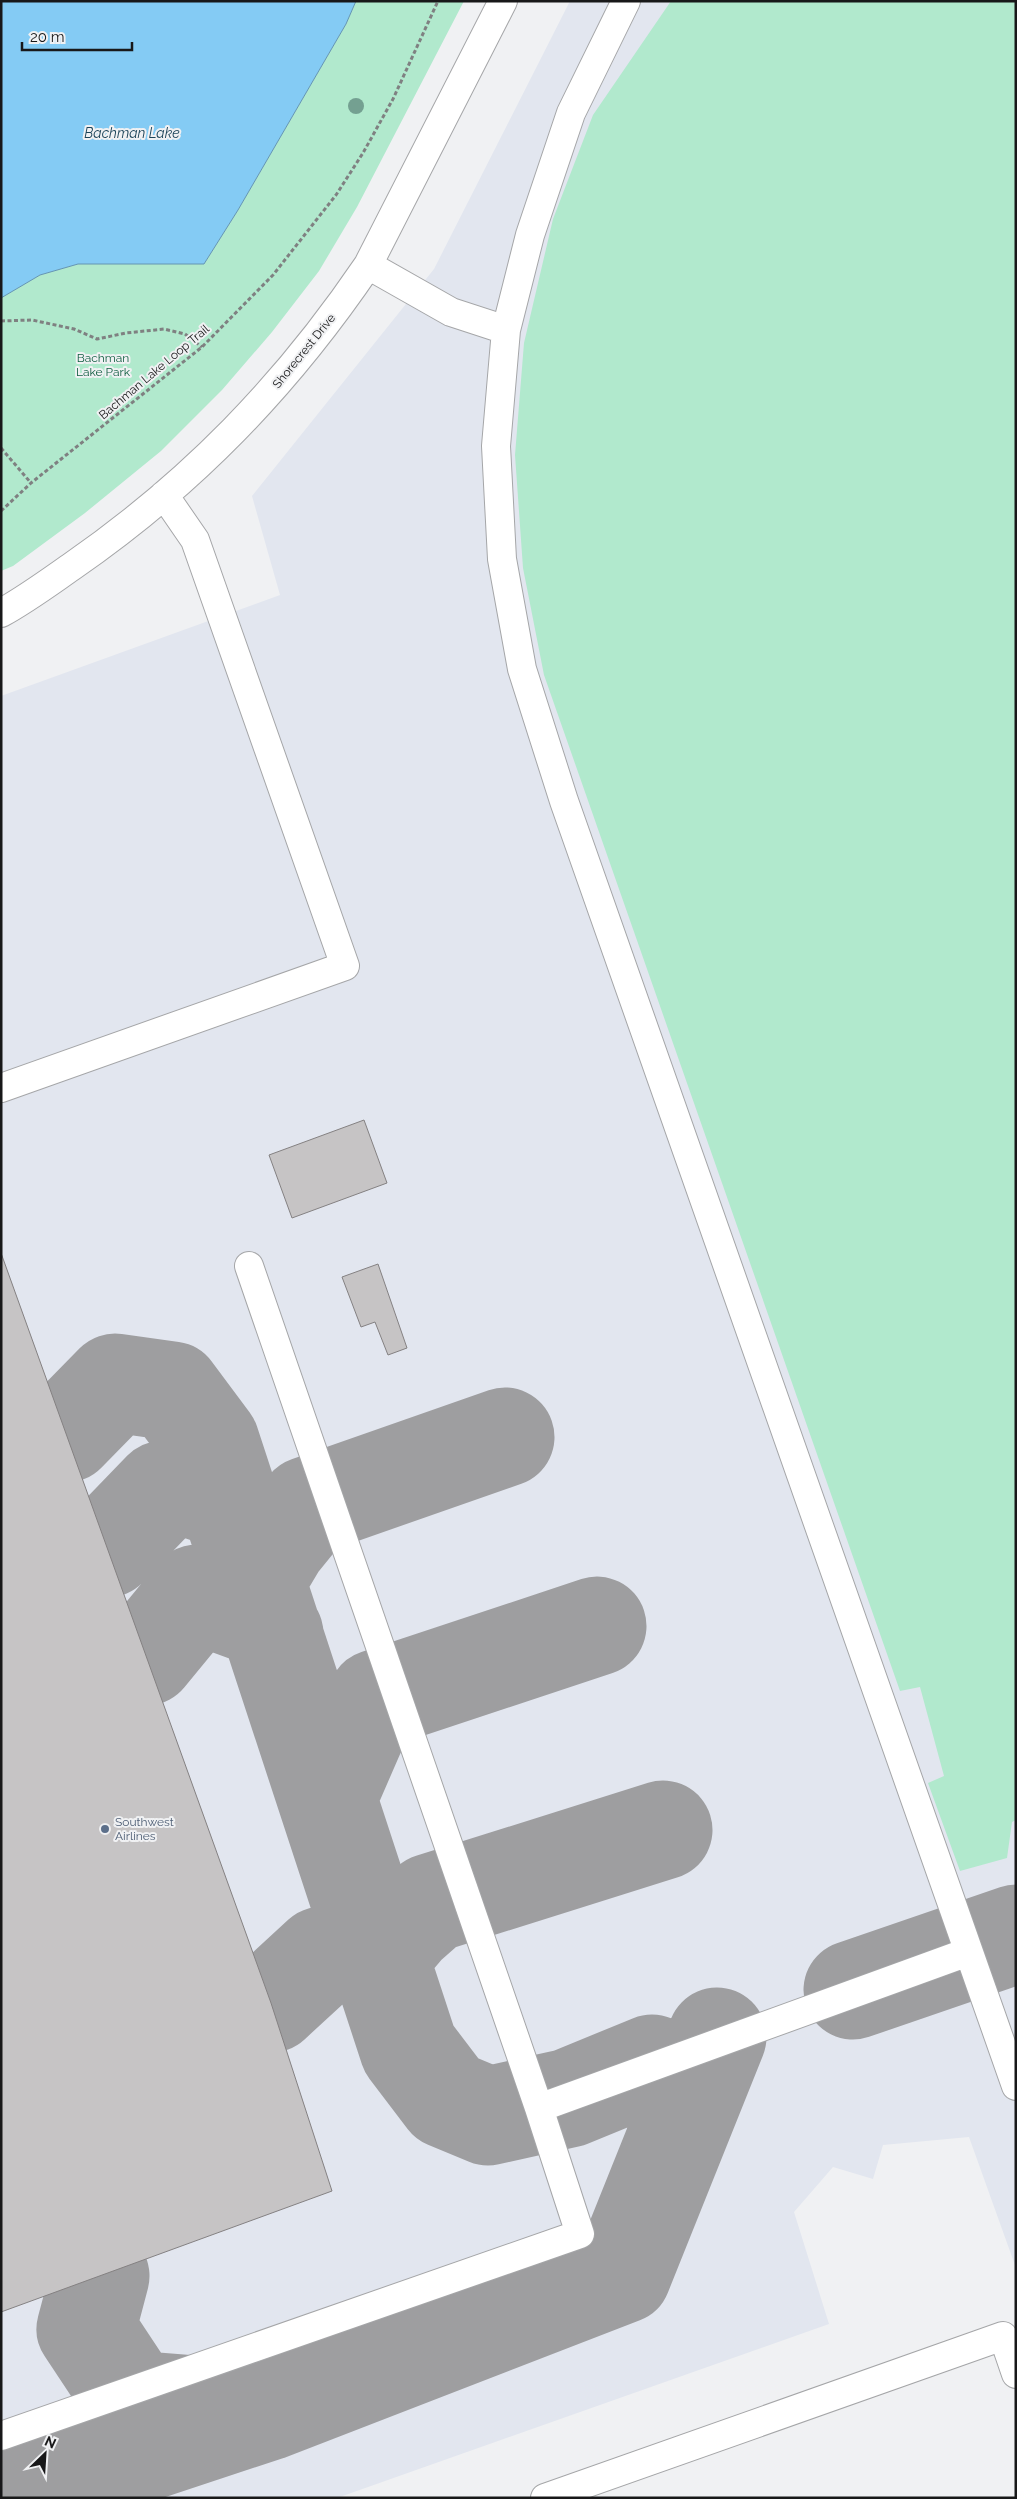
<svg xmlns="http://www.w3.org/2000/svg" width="1017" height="2499" font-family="Raleway,sans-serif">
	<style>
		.built { fill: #e2e6ef }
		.green { fill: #b1e9cd }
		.water { fill: #84cbf4; stroke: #6495b2 }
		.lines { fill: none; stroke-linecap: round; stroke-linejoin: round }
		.taxiway { stroke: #9e9ea0; stroke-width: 99 }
		.building { fill: #c6c4c5; stroke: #848182 }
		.minor-casing { stroke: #a5a6a8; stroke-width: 30 }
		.path { stroke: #7f8081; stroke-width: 3; stroke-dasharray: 4 2.5; stroke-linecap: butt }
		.minor { stroke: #fff; stroke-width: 28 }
		.tree { fill: #74a091 }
		.service-dot { fill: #5c6f8a; stroke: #f0f1f3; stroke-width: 2 }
		.labels { text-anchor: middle; stroke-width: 4; stroke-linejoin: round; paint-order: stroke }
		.street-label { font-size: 12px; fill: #181819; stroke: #f0f1f3 }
		.park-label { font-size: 12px; fill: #0f5d40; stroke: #f0f1f3 }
		.service-label { font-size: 12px; fill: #4e5e75; stroke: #f0f1f3; text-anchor: start }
		.water-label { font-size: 14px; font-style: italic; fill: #1c4459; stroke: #f0f1f3 }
	</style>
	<rect width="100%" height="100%" fill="#f0f1f3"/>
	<path class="built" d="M570 1H1016V2268L969 2137 883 2145 873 2179 833 2167 794 2212 829 2324 337 2498H1V696L280 595 252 496 434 269Z"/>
	<path class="green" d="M356 1H464L357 207 319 271 272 332 222 390 161 451 85 513 13 566 1 571V298L40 275 78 264H204L238 210 346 24Z
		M671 1H1016V1820L1012 1822 1007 1858 960 1871 928 1783 944 1776 920 1687 900 1691 544 675 523 568 515 455 524 343 553 219 593 115Z"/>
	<path class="water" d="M1 1H356L346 24 238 210 204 264H78L40 275 1 298Z"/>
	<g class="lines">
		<path class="taxiway" d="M66 1433 115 1383 172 1391 210 1442 409 2049 447 2099 488 2116 569 2098 652 2064
			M107 1548 163 1490 191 1488 229 1501
			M256 1580 278 1543 308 1506 505 1437
			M146 1656 197 1594 260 1617 274 1634
			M327 1798 357 1729 377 1699 597 1626
			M853 1990 1016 1934
			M271 2003 322 1956 363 1945 379 1957 406 1925 431 1903 663 1830
			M100 2276 86 2329 133 2400 246 2409
			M5 2498 268 2411 622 2274 717 2037"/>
	</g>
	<path class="building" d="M364 1120 387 1183 292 1218 269 1155Z
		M1 1253 271 2003 332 2191 1 2312Z
		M378 1264 407 1348 388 1355 375 1322 361 1327 342 1277Z"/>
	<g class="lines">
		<g class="minor-casing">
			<path id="minor" d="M626 1 571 113 530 235 506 330 496 446 502 559 522 669 564 801 1016 2086
				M368 265 451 312 506 330
				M1 613C25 600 48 583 71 567 191 484 286 386 368 265L503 1
				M1 1088 345 966 195 540 164 495
				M539 2108 968 1952
				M1 2436 580 2234 539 2108 249 1266
				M545 2498 1003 2336 1016 2374"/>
		</g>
		<path class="path" d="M1 321 32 320 74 329 97 339 126 333 164 329 185 334 202 347
			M1 448 31 483
			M1 511 31 483 202 347 273 275 336 195 363 153 393 99 438 1"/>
		<use href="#minor" class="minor"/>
	</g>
	<circle class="tree" cx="356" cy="106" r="8"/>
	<circle class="service-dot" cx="105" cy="1829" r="5"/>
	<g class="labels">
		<g class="street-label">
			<text transform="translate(304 351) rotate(-51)" y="4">Shorecrest Drive</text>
			<text transform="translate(154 372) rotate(-40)" y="4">Bachman Lake Loop Trail</text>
		</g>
		<g class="park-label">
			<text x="103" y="362">Bachman<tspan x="103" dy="14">Lake Park</tspan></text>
		</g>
		<g class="service-label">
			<text x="115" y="1826">Southwest<tspan x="115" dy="14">Airlines</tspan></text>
		</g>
		<g class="water-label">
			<text x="132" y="138">Bachman Lake</text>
		</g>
	</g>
	<rect width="1017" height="2499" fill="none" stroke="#181819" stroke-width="5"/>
	<g transform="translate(45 2454) rotate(25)" stroke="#f0f1f3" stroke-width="4" paint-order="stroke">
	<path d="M0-4L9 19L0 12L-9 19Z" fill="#181819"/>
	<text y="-8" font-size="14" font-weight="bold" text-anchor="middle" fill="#181819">N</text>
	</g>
	<path d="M22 42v8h110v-8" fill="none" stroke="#181819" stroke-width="2.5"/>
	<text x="30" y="42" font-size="15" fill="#181819" stroke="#f0f1f3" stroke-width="4" paint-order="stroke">20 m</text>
</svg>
